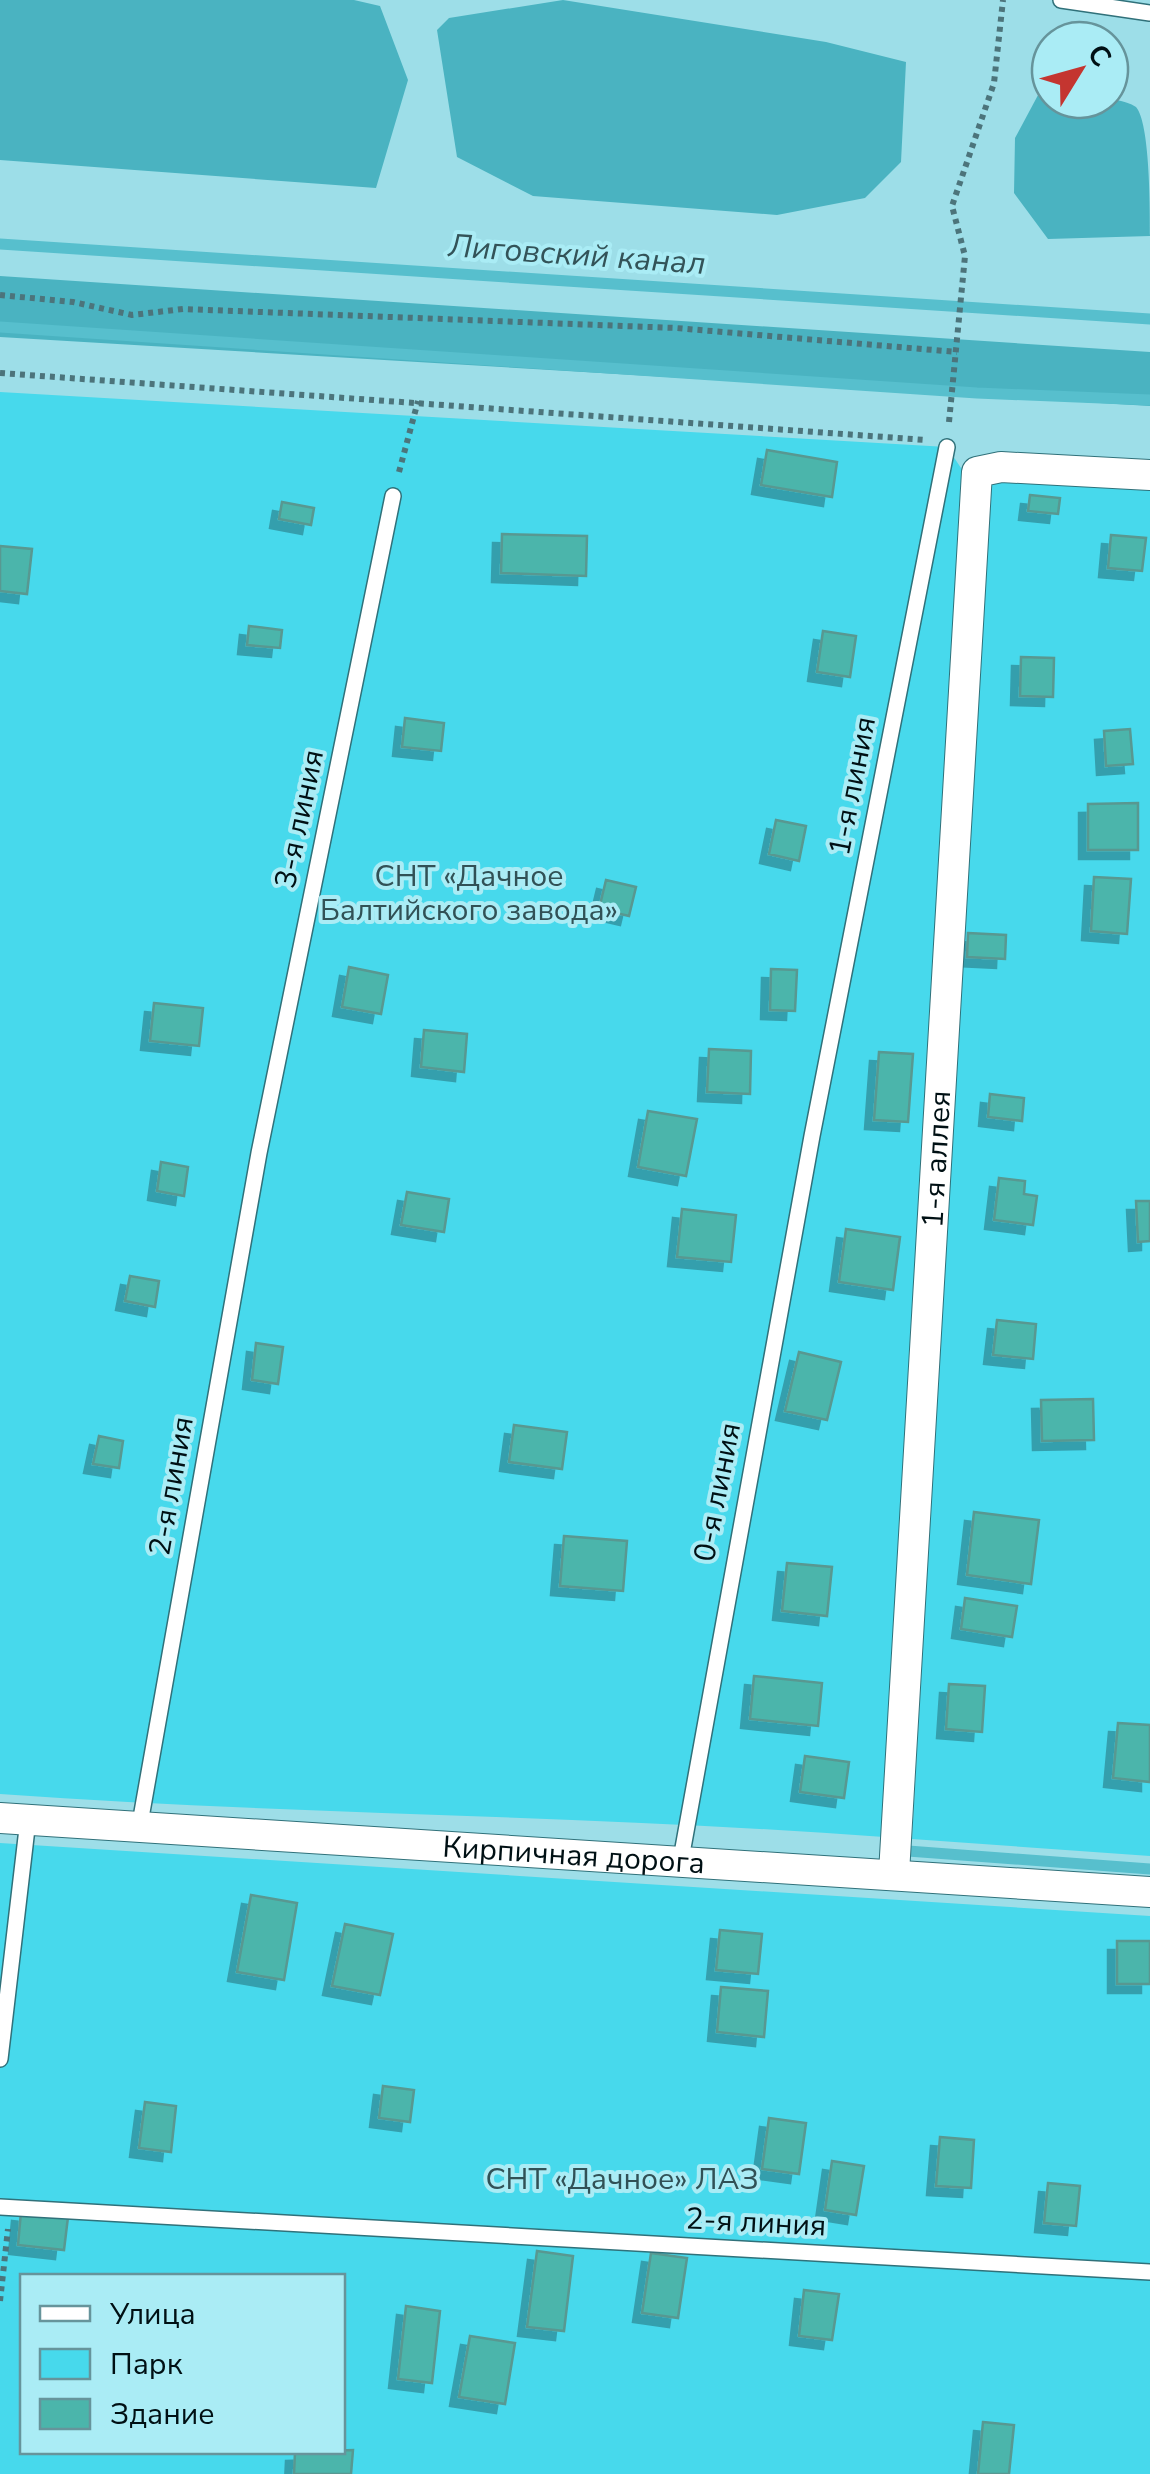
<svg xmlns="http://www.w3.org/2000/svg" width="1150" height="2474" font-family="'Nunito Sans',sans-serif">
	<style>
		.green { fill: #47d9ec; fill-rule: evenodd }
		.forest { fill: #4ab3c1 }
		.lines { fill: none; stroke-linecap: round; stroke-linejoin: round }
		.stream { stroke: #57bfcd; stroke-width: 11 }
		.building { fill: #4bb5ab; stroke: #589891; stroke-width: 2.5; filter: url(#shadow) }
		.lane-casing { stroke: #30717a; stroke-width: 18 }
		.street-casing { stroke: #30717a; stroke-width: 32 }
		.path { stroke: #4c747b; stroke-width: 6; stroke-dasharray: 5 5; stroke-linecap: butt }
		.lane { stroke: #fff; stroke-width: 15 }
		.street { stroke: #fff; stroke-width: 30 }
		.labels { text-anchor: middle; stroke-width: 8; stroke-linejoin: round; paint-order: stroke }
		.street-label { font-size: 30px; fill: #001014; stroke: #aaecf5 }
		.park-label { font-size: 30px; fill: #315156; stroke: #aaecf5 }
		.water-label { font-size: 32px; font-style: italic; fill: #335358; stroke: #aaecf5 }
	</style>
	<defs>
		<filter id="shadow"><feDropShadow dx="-9" dy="9" stdDeviation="0" flood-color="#0004"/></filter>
	</defs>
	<rect width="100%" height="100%" fill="#9ddee8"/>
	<path class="green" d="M0 392 947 447 963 471 884 1837C590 1815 295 1815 0 1794Z
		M989 480 1150 489V1856L912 1839Z
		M0 1843 1150 1916V2474H0ZM22 2276H342V2452H22Z"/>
	<path class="forest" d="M0 0H354L380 6 408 80 376 188 0 160Z
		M563 0 826 42 906 62 901 162 865 198 777 215 533 196 457 157 437 30 449 18Z
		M1045 82 1050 83V100C1075 100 1114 93 1136 107 1150 123 1150 208 1150 236L1048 239 1014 193 1015 138Z
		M0 276 1150 352V406L0 337Z"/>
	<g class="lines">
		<path class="stream" d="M0 244 1150 319
			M0 327 977 393 1150 400
			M908 1851 1150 1869"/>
	</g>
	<path class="building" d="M767 450 837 462 832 497 761 485Z
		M1030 495 1060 498 1058 514 1028 511Z
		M282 502 314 508 311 525 279 519Z
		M502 534 587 536 586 576 501 573Z
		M1111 535 1146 538 1142 571 1108 568Z
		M0 546 32 549 27 594 0 591Z
		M249 626 282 630 280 648 247 645Z
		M823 631 856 636 850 677 817 672Z
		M1021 657 1054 658 1053 697 1020 696Z
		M405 718 444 723 441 751 402 747Z
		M1130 729 1133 764 1106 766 1104 731Z
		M1138 803V850H1088V804Z
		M776 820 806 826 799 861 769 854Z
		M1094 877 1131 879 1127 934 1091 931Z
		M606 880 636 887 629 916 599 909Z
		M968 933 1006 935 1005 959 967 957Z
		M349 967 388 975 381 1014 342 1007Z
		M771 969 797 970 795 1011 770 1010Z
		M154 1003 203 1008 199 1046 150 1041Z
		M424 1030 467 1034 464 1072 421 1067Z
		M709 1049 751 1051 750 1094 707 1092Z
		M879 1052 913 1054 908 1122 874 1120Z
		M990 1094 1024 1098 1022 1121 988 1117Z
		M648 1111 697 1119 686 1176 638 1167Z
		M161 1162 188 1167 184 1196 157 1191Z
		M999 1178 1025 1181 1024 1194 1037 1196 1033 1225 994 1220Z
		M407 1192 449 1199 444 1232 401 1225Z
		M1136 1201H1150V1241L1138 1242Z
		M682 1209 736 1215 731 1262 677 1257Z
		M846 1229 900 1237 893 1290 839 1282Z
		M130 1276 159 1281 155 1307 125 1301Z
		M997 1320 1036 1324 1033 1359 993 1355Z
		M256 1343 283 1347 278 1384 252 1380Z
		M799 1352 841 1362 827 1420 785 1411Z
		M1093 1399 1094 1440 1042 1441 1041 1400Z
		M514 1425 567 1432 562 1469 509 1462Z
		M99 1436 123 1441 119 1468 93 1464Z
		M974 1512 1039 1520 1031 1584 967 1575Z
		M564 1536 627 1541 623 1591 560 1586Z
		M787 1563 832 1567 827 1616 782 1611Z
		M965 1598 1017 1606 1012 1637 961 1629Z
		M754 1676 822 1683 818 1726 750 1719Z
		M949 1684 985 1686 982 1732 946 1729Z
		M1118 1723 1150 1725V1782L1113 1778Z
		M805 1756 849 1762 844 1798 800 1792Z
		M251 1895 297 1903 284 1980 237 1972Z
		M345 1924 393 1934 380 1995 332 1986Z
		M720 1930 762 1934 758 1974 716 1970Z
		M1117 1941H1150V1984H1117Z
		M721 1987 768 1991 764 2037 717 2032Z
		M383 2086 414 2090 410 2122 379 2118Z
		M145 2102 176 2106 171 2152 139 2148Z
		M769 2118 806 2123 799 2174 762 2169Z
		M940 2137 974 2140 971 2188 936 2186Z
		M832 2161 864 2166 856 2215 825 2210Z
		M1048 2183 1080 2186 1076 2226 1044 2223Z
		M21 2212 68 2217 64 2250 18 2245Z
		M537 2251 573 2256 564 2331 527 2327Z
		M651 2253 687 2258 678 2318 642 2313Z
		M804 2290 839 2294 832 2340 799 2336Z
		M406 2306 440 2311 432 2383 398 2379Z
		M470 2336 515 2343 505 2404 459 2397Z
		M983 2422 1014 2425 1009 2474H978Z
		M353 2450 351 2474H294L295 2452Z"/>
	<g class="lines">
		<g class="lane-casing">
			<path id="lane" d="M1061 0 1150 13
				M139 1829 259 1153 393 496
				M681 1859 812 1136 947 447
				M0 2059 28 1820
				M0 2207 1150 2272"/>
		</g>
		<g class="street-casing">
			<g id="street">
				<path id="s1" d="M0 1818 1150 1892"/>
				<path id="s2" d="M894 1873 977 472 1001 467 1150 475"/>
			</g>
		</g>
		<path class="path" d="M0 295 73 302 132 315 183 309 676 328 957 352
			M0 373 926 440
			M949 422 965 256 952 206 994 83 1003 0
			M399 472 418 401
			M0 2301 8 2229"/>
		<use href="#lane" class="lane"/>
		<use href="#street" class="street"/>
	</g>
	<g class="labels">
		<g class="street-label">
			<text transform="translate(852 786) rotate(-79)" y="10">1-я линия</text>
			<text transform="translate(299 819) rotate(-78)" y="10">3-я линия</text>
			<text dy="10" stroke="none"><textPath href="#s2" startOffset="715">1-я аллея</textPath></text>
			<text transform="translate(171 1486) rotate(-80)" y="10">2-я линия</text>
			<text transform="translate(717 1492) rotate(-79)" y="10">0-я линия</text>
			<text dy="10" stroke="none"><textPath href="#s1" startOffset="575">Кирпичная дорога</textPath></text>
			<text transform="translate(756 2222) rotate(3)" y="10">2-я линия</text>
		</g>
		<g class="park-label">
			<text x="469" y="886">СНТ «Дачное<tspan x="469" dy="34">Балтийского завода»</tspan></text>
			<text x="622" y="2189">СНТ «Дачное» ЛАЗ</text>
		</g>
		<g class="water-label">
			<text transform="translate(577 254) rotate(4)" y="11">Лиговский канал</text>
		</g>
	</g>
	<rect x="20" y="2274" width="325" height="180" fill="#aaecf5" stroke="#66949b" stroke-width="2.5"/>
	<rect x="40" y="2306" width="50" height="15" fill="#ffffff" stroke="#66949b" stroke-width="2.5"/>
	<text x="110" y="2324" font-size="30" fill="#001014">Улица</text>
	<rect x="40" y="2349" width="50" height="30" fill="#47d9ec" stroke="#66949b" stroke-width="2.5"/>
	<text x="110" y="2374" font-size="30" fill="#001014">Парк</text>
	<rect x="40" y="2399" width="50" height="30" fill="#4bb5ab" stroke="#66949b" stroke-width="2.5"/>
	<text x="110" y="2424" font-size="30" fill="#001014">Здание</text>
	<g transform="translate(1080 70) rotate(53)"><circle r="48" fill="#aaecf5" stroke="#66949b" stroke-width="2.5"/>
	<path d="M0-8L18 38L0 25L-18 38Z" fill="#c43530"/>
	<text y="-15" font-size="28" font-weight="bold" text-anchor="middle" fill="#001014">С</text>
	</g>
</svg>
